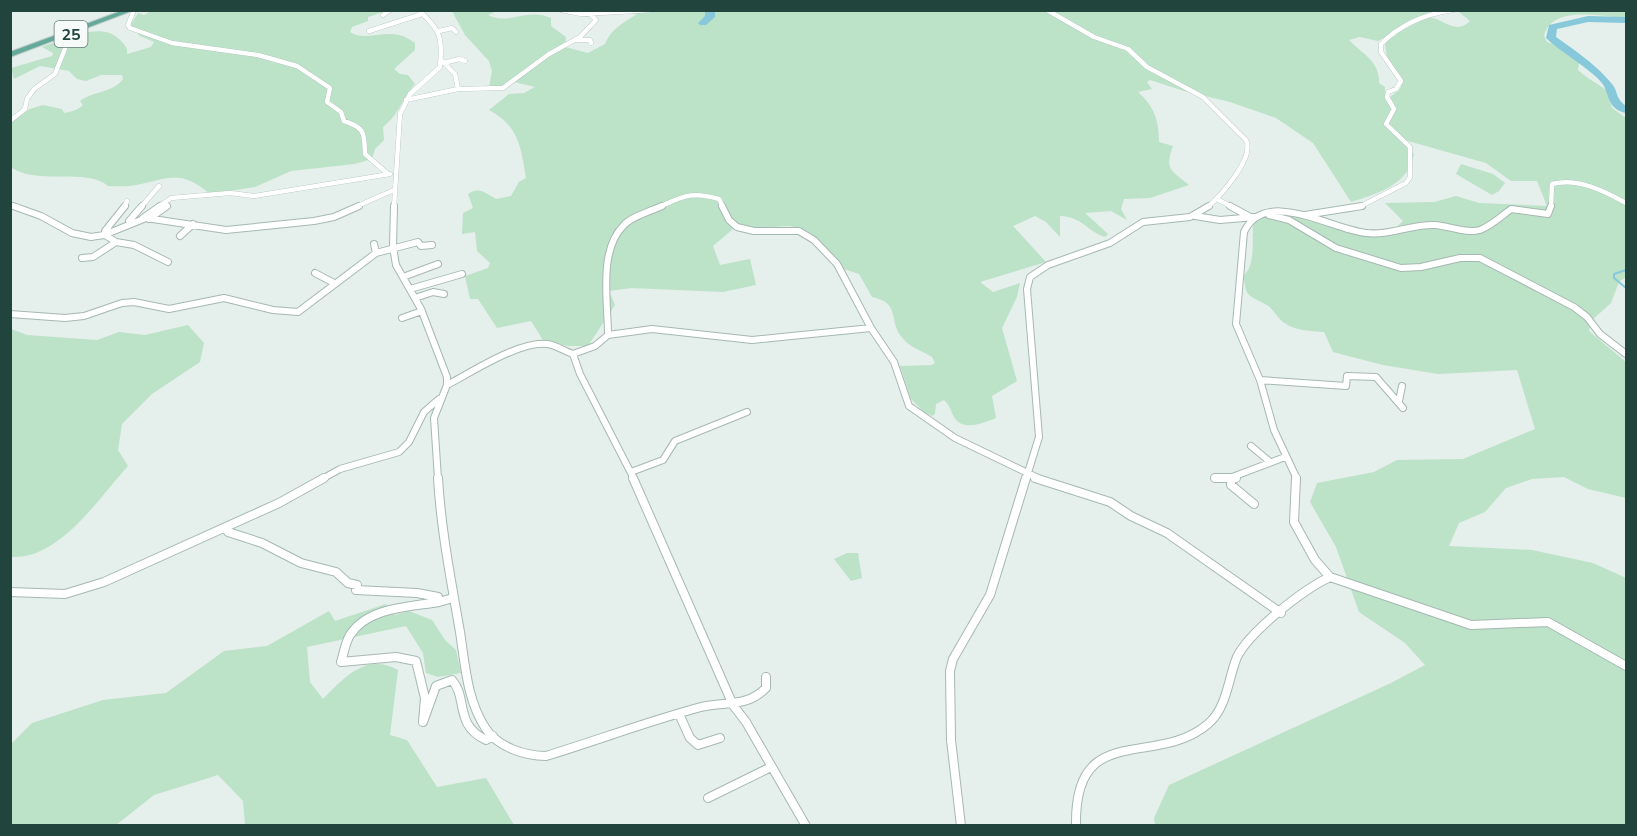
<svg xmlns="http://www.w3.org/2000/svg" width="1637" height="836" font-family="'Nunito Sans',sans-serif">
	<style>
		.green { fill: #bce2c8 }
		.lines { fill: none; stroke-linecap: round; stroke-linejoin: round }
		.stream { stroke: #87c9da; stroke-width: 2 }
		.river { fill: #87c9da; fill-rule: evenodd }
		.street-far2-casing { stroke: #a6b8b3; stroke-width: 5 }
		.street-far1-casing { stroke: #a6b8b3; stroke-width: 8 }
		.street-casing { stroke: #a6b8b3; stroke-width: 10 }
		.primary-casing { stroke: #c1cbc8; stroke-width: 2 }
		.street-far2 { stroke: #fff; stroke-width: 4.5 }
		.street-far1 { stroke: #fff; stroke-width: 6 }
		.street { stroke: #fff; stroke-width: 8 }
		.primary { fill: #64aa9b; fill-rule: evenodd }
		.labels { text-anchor: middle; stroke-width: 4.5; stroke-linejoin: round; paint-order: stroke }
		.shield { fill: #f6fbf9; stroke: #617b75; stroke-width: 1.5 }
		.shield-label { font-size: 16px; font-weight: bold; fill: #21443c }
	</style>
	<rect width="100%" height="100%" fill="#e5efeb"/>
	<path class="green" d="M153 10 387 11 368 17V21L352 27 350 32C369 44 390 23 415 43V50L394 69 400 74 408 75 415 84C402 99 399 115 383 127L384 140 375 149 372 159 354 164 291 171 255 187 210 194C179 168 169 179 136 185 127 187 117 186 108 186 86 167 36 186 11 167V122L30 109 43 105 62 109 64 113C71 112 78 110 83 105L80 101C93 91 113 93 123 79L122 75H101L86 81 77 79 69 71 40 66 14 79 11 68 52 56 53 53 42 47C64 39 101 21 119 39 125 45 128 48 127 54L151 47 154 42 140 36 130 26 138 13 144 15Z
		M452 11H497L488 15C509 26 526 7 551 18V26L566 37 565 47 588 53 605 44C611 29 623 23 637 14L612 11H1431L1378 41 1360 37 1349 40C1362 54 1380 61 1379 83L1385 87V93L1389 98 1400 89 1403 79 1387 58 1385 44 1392 36 1427 17C1444 18 1455 36 1470 21L1459 12 1463 11H1626V18C1604 17 1551 4 1544 36L1547 42 1569 49 1580 57 1578 70C1588 80 1610 90 1614 97L1610 101 1612 108 1626 118V277L1619 282 1611 303 1591 321 1589 331 1626 362V498L1588 489 1564 477 1532 479 1506 488 1485 512 1459 523 1449 546 1532 550 1593 563 1626 578V825H1155L1154 818 1169 785 1391 683 1425 665 1405 643 1359 612 1336 547 1310 502 1317 483 1374 472 1397 460 1463 459 1535 429 1517 370 1438 374 1383 365 1333 352 1324 332C1310 331 1295 331 1283 322 1277 317 1273 309 1267 305 1249 295 1245 298 1244 275 1256 265 1252 236 1253 221L1273 212 1303 217 1342 230 1387 236 1403 221 1385 203 1434 202 1456 196 1479 203 1547 206 1537 181H1511L1486 163 1401 139 1414 154C1409 185 1376 194 1351 202L1313 143 1276 118 1230 102 1184 91 1150 80 1147 82 1152 89 1138 92C1154 106 1159 120 1159 142L1173 146C1164 170 1171 170 1189 185L1150 198 1124 199 1121 209 1127 220 1111 211 1085 213 1108 234 1105 237C1085 230 1083 217 1060 216V237L1046 222 1035 216 1013 226 1046 262 980 282 993 292 1020 283 1017 297 1002 328 1017 381 992 396 996 418C983 423 963 432 954 417 950 410 950 405 944 400L936 404 935 414 932 416 924 412 911 399 900 366 932 365 935 363 932 357C921 350 908 347 900 335 889 318 900 303 872 297L859 274 844 269 811 233 801 228 789 226 733 229 713 246 720 265 750 259 756 285 723 292 631 288 609 291 615 305 588 346H567L543 340 531 321 497 328 478 299H470L465 276 488 268 490 263 477 251 475 232 462 234 463 213 473 208 468 194C480 186 486 194 496 199L511 196 519 182 526 178C521 147 519 126 489 110L509 94 524 93 535 87 510 81 500 87H489L492 71 489 61 465 35Z
		M1461 164 1493 174 1505 183 1499 191 1492 195 1456 174Z
		M188 325 204 343 200 362 152 394 122 424 118 450 128 466C98 499 59 560 11 557V329L27 335 97 340 119 332 145 335Z
		M847 553H858L862 578 851 581 834 559Z
		M386 604 395 615 409 611 432 620 445 640 456 650 461 673 438 677 426 673 423 653 406 626 307 647 310 682 323 699C344 678 366 652 398 670L390 735 407 740 437 787 486 778 514 825H245L243 801 218 775 154 795 116 825H11L10 745 32 723 103 700 166 693 224 651 267 646 329 611 335 621Z"/>
	<g class="lines">
		<path class="stream" d="M1626 270 1614 274V278L1626 288"/>
		<path class="river" d="M705 10H715V17L706 25H700L698 23 705 16Z
			M1588 16 1626 17V23L1588 22 1557 29 1556 37C1573 49 1598 66 1611 83 1619 91 1614 97 1626 106V113C1609 109 1610 99 1604 86 1597 73 1559 51 1546 38L1549 25Z"/>
		<g class="street-far2-casing">
			<path id="street-far2" d="M134 10 128 25 130 28 172 43 258 55 297 66 330 88 327 102 341 112 344 121C366 128 364 134 365 154L388 174
				M561 10 581 14 652 10
				M1047 10 1094 37 1128 49 1147 67 1203 97 1246 140C1255 158 1221 195 1208 207
				M383 15 390 10
				M369 31 422 14
				M439 31 452 28 456 32
				M575 40H590L591 43
				M442 61 455 74 458 89
				M444 63 459 59 465 61
				M406 100 458 89 503 88 549 54 580 37 596 20 591 15
				M10 121 25 109 27 99 34 89 55 74 66 46 79 32
				M1217 199 1232 207
				M10 205 18 207
				M124 207 127 201
				M141 207 159 186
				M158 207 171 198 230 193 254 196 390 174
				M165 207 167 206
				M355 207 394 190
				M394 207 400 114 410 94 440 67C443 36 440 31 419 10
				M659 207C684 196 692 191 719 199L723 207
				M1359 207 1406 183 1410 177V147L1386 124 1394 109 1387 97 1388 92 1396 89 1401 81 1381 52V44C1401 24 1425 14 1453 10
				M1551 207 1552 184C1577 177 1604 191 1626 203"/>
		</g>
		<g class="street-far1-casing">
			<path id="street-far1" d="M13 206 41 216 72 233 91 237 104 235 146 218 226 230 314 221 334 217 359 206
				M125 206 105 231V235L116 242 134 245 168 262
				M394 206 393 247 396 265 421 309 447 377V385L434 418 438 479
				M722 206 729 220 737 227 754 231H799L814 240 837 264 871 328 894 362 909 406 955 438 1040 479
				M1230 206 1252 218
				M1269 215 1289 220 1336 248 1401 268 1421 267 1460 258H1480L1574 307 1587 317 1600 334 1626 354
				M1305 215 1362 206
				M1195 216 1220 220 1255 217
				M143 218 160 206
				M149 219 167 206
				M129 221 142 206
				M180 236 193 224
				M374 244 376 253
				M82 258 93 257 116 242
				M315 273 334 283
				M403 277 438 264
				M410 289 462 274
				M415 298 433 292 444 294
				M10 314 65 318 84 316 122 303 134 302 169 309 224 298 273 310 298 312 376 253 418 242 421 246 432 245
				M402 318 422 311
				M608 335C608 302 598 250 624 225 632 216 651 211 662 206
				M573 354 580 374 634 479
				M1260 380 1346 386 1347 376 1376 377 1403 408
				M447 385C472 372 519 341 547 344 556 345 564 351 573 354L595 346 608 335 652 329 752 340 871 328
				M1399 401 1402 386
				M1251 446 1269 461
				M631 472 663 460 675 441 747 412
				M1215 478 1223 479
				M322 479 340 469 399 452 409 442 424 412 439 399
				M1026 479 1039 437 1027 289 1030 277 1048 265 1110 243 1143 222 1190 217 1209 206
				M1227 479 1285 457
				M1297 479 1274 430 1260 380 1236 324 1244 232C1265 187 1330 229 1366 233 1389 236 1411 224 1435 225 1449 226 1467 234 1480 230 1491 226 1502 216 1511 209L1548 214 1551 206"/>
		</g>
		<g class="street-casing">
			<path id="street" d="M438 478C441 530 451 580 460 632 465 664 467 701 486 729 498 747 525 756 546 756 598 740 649 721 701 707 724 701 746 708 766 688V677
				M633 478 733 705 746 722 806 826
				M1035 478 1110 502 1131 516 1167 533 1281 613
				M1215 478H1236
				M1296 478 1294 522 1315 560 1330 577
				M1231 481V485L1254 504
				M226 527 228 532 262 543 301 563 336 572 348 583 357 585 356 590 417 593 438 597 439 602 453 598
				M10 592 65 594 104 582 279 503 324 478
				M439 602C409 607 368 607 350 635 345 643 344 653 341 662L396 657 416 661 425 698 423 722 436 686 452 680C468 698 454 725 486 740L493 736
				M679 714 690 738 698 745 720 738
				M708 798 771 767
				M961 826 951 740 950 671 953 659 990 595 1026 478
				M1076 826C1074 719 1155 769 1208 724 1227 708 1228 679 1237 657 1250 631 1304 589 1330 577L1471 625 1548 622 1626 666"/>
		</g>
		<g class="primary-casing">
			<path id="primary" d="M124 10H134L10 57V52Z"/>
		</g>
		<use href="#street-far2" class="street-far2"/>
		<use href="#street-far1" class="street-far1"/>
		<use href="#street" class="street"/>
		<use href="#primary" class="primary"/>
	</g>
	<g class="labels">
		<rect class="shield" x="54.5" y="21" width="33" height="26" rx="4.5"/>
		<g class="shield-label">
			<text x="71" y="40">25</text>
		</g>
	</g>
	<rect width="1637" height="836" fill="none" stroke="#21443c" stroke-width="24"/>
</svg>
